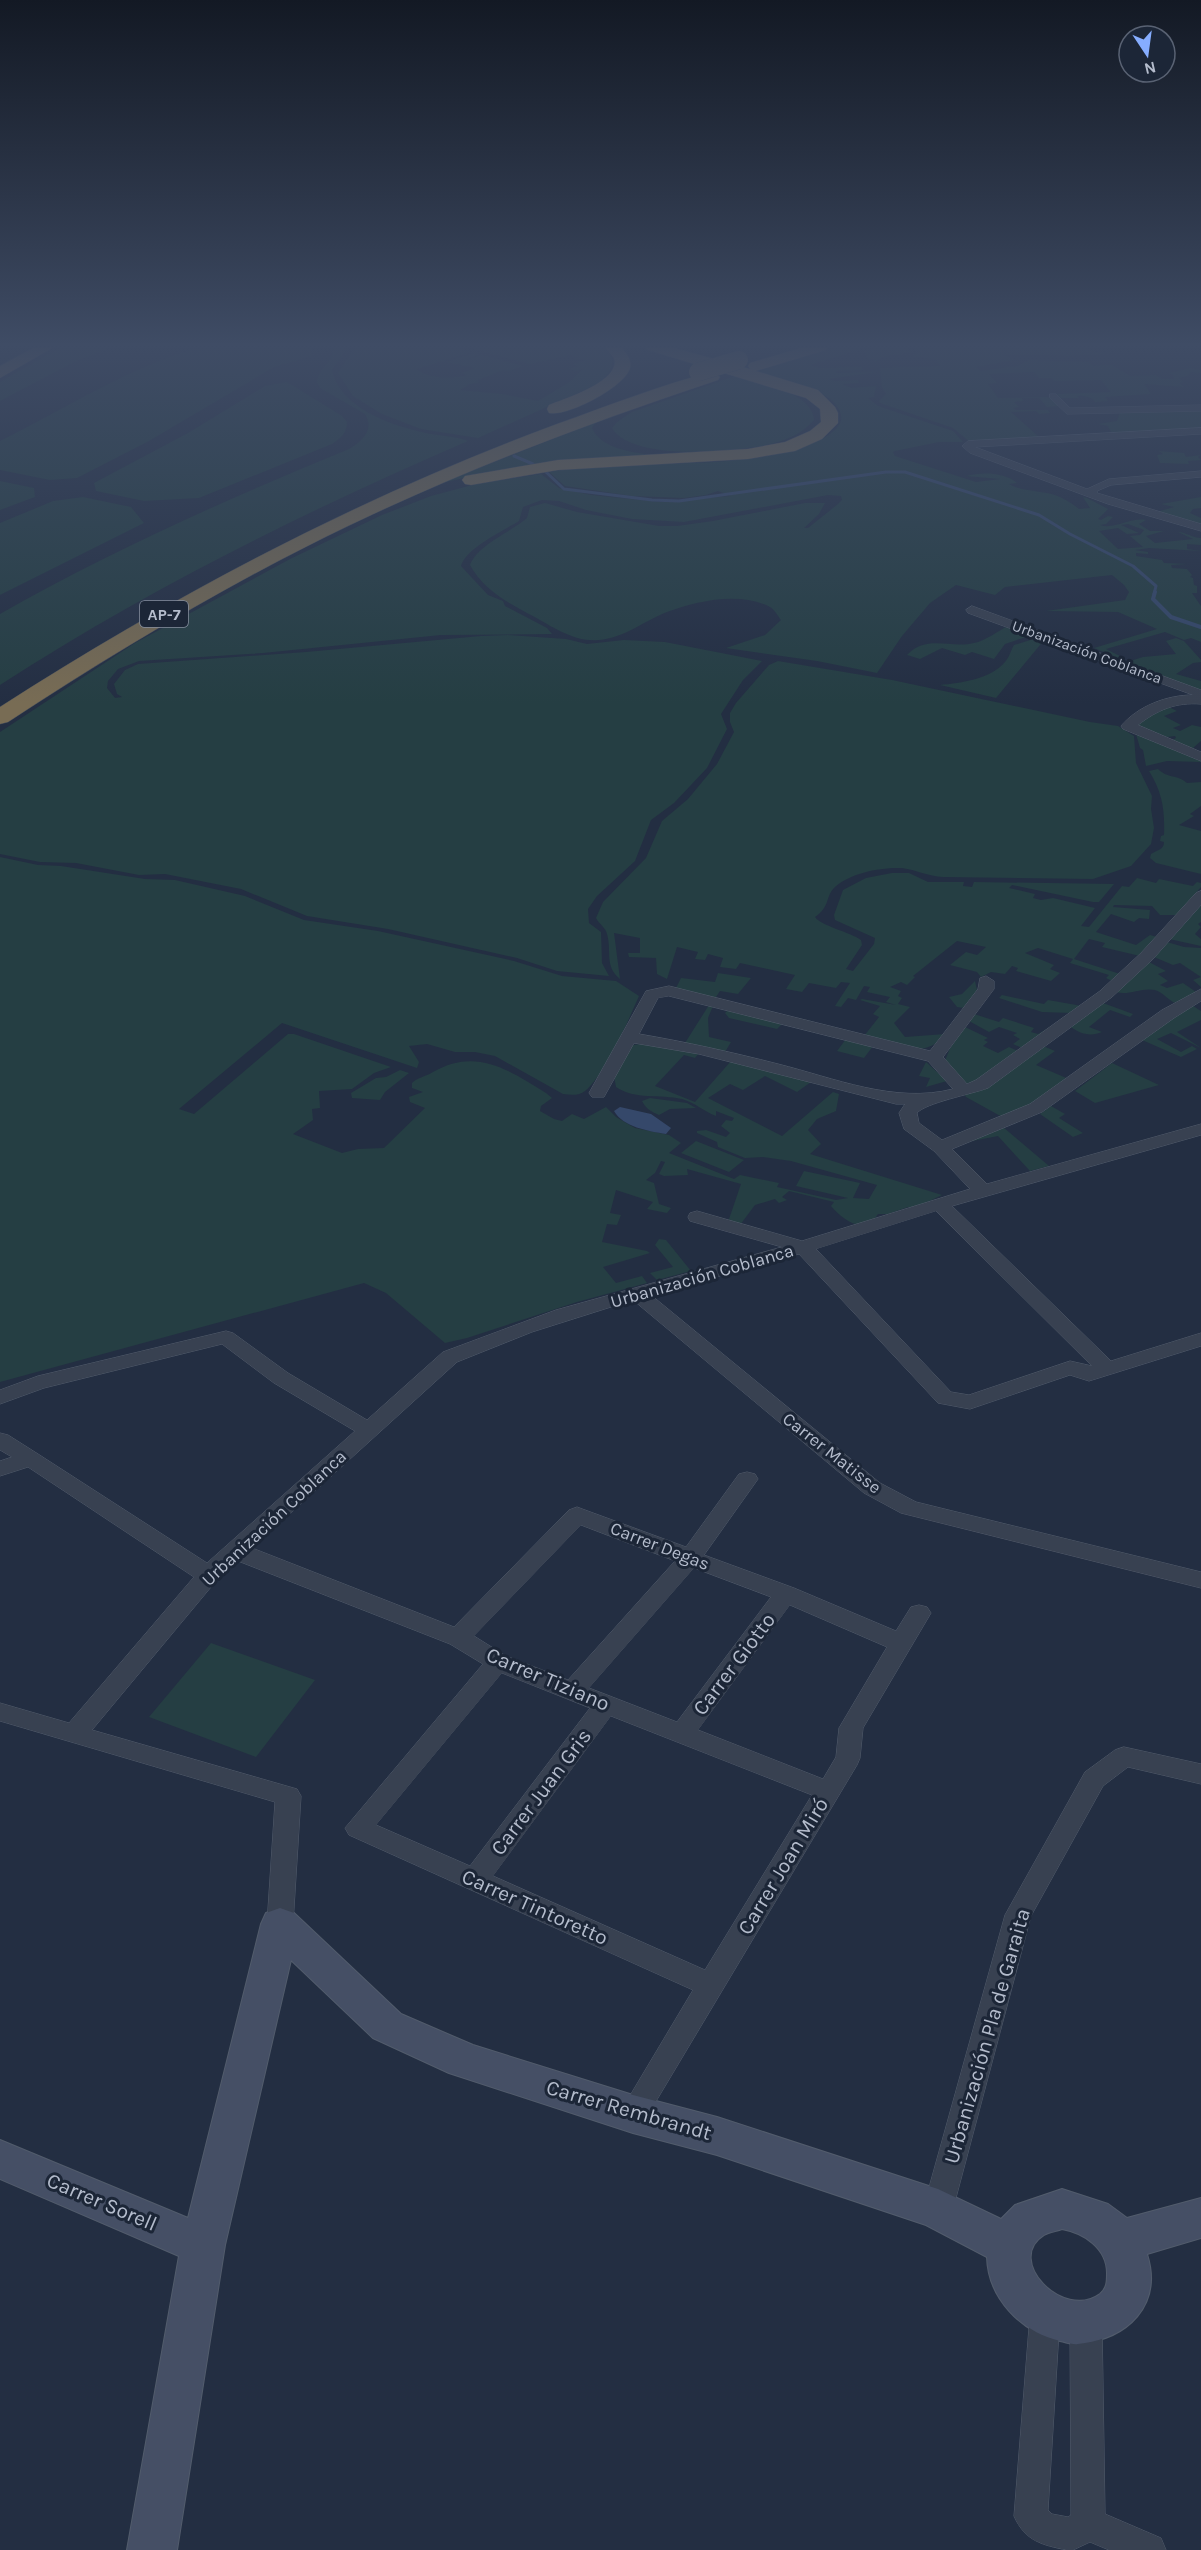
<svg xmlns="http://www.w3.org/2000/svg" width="1201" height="2550" font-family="Karla,sans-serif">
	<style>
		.green { fill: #253e43; fill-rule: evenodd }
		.water { fill: #35486a }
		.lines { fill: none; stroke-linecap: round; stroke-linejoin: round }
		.stream-far1 { stroke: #35486a; stroke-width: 3 }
		.stream { stroke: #35486a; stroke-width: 4 }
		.street-casing { stroke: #525c6c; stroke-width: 1 }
		.secondary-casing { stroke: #525c6c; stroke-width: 2 }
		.highway-casing { stroke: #3f4959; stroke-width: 1 }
		.street { fill: #384151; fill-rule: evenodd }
		.secondary { fill: #454f65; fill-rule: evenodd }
		.highway { fill: #786c54; fill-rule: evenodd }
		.highway-bridge-casing { stroke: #3f4959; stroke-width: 19; stroke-linecap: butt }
		.highway-bridge { stroke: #786c54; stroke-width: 18 }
		.labels { text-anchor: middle; stroke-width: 6; stroke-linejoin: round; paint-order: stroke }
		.far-street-label { font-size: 15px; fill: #b4bccc; stroke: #1c2637 }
		.shield { fill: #1c2637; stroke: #868f9f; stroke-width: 1.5 }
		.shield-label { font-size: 16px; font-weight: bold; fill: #b4bccc }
		.street-label { font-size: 18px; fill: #b4bccc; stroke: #1c2637 }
		.near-street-label { font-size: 21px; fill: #b4bccc; stroke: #1c2637 }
	</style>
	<rect width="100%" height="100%" fill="#232e42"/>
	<path class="green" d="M61 347H113L76 361 0 401V382Z
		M200 347H311L312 356 274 367 149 441 77 478 50 480 0 470V441C67 408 127 368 200 347Z
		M333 347H348L332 370C340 408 392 426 426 433 440 436 454 436 468 441 306 511 148 589 0 685V614C112 550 230 498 349 449 362 441 375 430 365 414L320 388 317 382C318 367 335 362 333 347Z
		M355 347H456L471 352 417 369C427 379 454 379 467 375L461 373 475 368 447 362 474 353 479 354 463 361 482 355 523 366 510 371 503 370 476 381 480 382 466 385 467 386 460 390 502 394 538 401 568 383 583 369 576 371 569 369 577 366 573 364 585 360 572 359 577 358 571 355 530 364 466 347H604C619 360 611 373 598 384L478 438 421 429 382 414 353 396 338 373Z
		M837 347H867L810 365 819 368 862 367 863 370 836 371 837 373 876 372 829 379 835 381 858 380 859 383 842 384 851 388 876 386 874 397 868 398 878 406 953 431 963 442H939L895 451 893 452 895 456 976 482 1000 479 966 476C982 472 1004 472 1017 483L1009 484C1019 490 1030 490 1040 492 1055 493 1068 500 1079 509L1090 508 1083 497 1087 498 1108 509 1098 519 1101 520 1108 516 1113 517 1106 524 1100 525C1115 530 1130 517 1146 520L1139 524 1150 531H1164L1146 536 1155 543 1193 539 1178 532C1186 532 1192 538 1201 538V545L1187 544V549L1201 551 1149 548 1135 550 1148 552V554L1136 553V556L1162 560 1164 563 1187 564 1171 565 1172 568 1187 569 1192 575 1190 577 1193 578 1194 585 1197 586V593H1192L1201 606V642L1191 638 1184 640 1165 632 1106 649 1124 658 1121 659 1094 648 1157 629 1118 612 1046 611 1125 600 1129 592 1124 585 1112 575 1005 587 995 595 956 585 930 603 902 636 877 673 817 661 726 648 765 635 781 620C778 616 774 609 770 607 739 591 697 601 667 612 644 621 624 638 599 640 573 643 549 624 527 613 506 602 482 588 470 565 477 545 511 532 527 518L530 507 545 503 577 512 659 526H677L713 521 805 503H825L819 514 804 528H808L838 504 842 500 841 496 828 495 684 522 632 519 586 510 559 501 542 500 523 507 519 521C504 530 465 549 461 566L488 595 503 601 505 606 547 628 552 634 441 635 263 653 139 661 118 669 108 681 107 688 115 698 122 697 117 694 114 684 125 670 138 664 306 652 481 636 508 635 566 639 587 644 624 640 665 642 762 661 743 680 721 714 727 729 707 768 674 803 651 820 635 861 597 896 588 909 589 923 601 932 602 963 609 976 557 971 517 958 388 929 307 916 241 889 165 874 139 875 76 863 40 862 0 854V732L135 643 290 559 382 515 431 496 476 484 541 474 559 488 591 495 660 502 731 496 718 491 706 495 684 498 632 496 565 486 549 472C622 459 699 469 772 455 789 452 846 437 841 415 839 405 829 397 820 393 800 384 776 379 755 372ZM1128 524 1144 530 1140 535 1130 536 1143 547 1118 549 1099 531 1118 528 1127 534 1139 533 1121 525Z
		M876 347H906L912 352 883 357 875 362 874 359H868L865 351Z
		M912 347H1088V349L1094 353H1113L1071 356 1003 354 1014 360 976 367 980 371 1017 366 1029 360 1088 362 1093 366 1112 365 1130 376 1156 375 1162 379H1174L1173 375 1169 373 1190 368 1201 370V373L1191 372 1187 376 1179 378 1183 382 1179 383 1184 387 1144 384 1151 394 1105 397 1108 401 1095 402C1092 397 1084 395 1077 396L1079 398H1061L1057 394 1111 392 1101 380 1054 381 1051 378H1039L1034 372 989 374 997 383 988 384 998 398 1047 397 1052 398 1059 406 1047 407 1039 398H1022L1023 401 1014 402 1019 407 1013 408 1016 410H1062H1048L1050 413 1039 414 1036 411 1011 412 1039 437 1075 436 970 442 953 428 880 403 879 401 886 394 882 387 880 368 940 366 937 360 912 356 920 351Z
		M735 376C757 382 813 392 814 420 803 433 787 440 771 444 736 452 632 462 612 428L617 422 632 412Z
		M287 382 342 416 347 422C347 433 341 438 332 444L199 498 144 501 96 491 94 483 188 433 265 386Z
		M1201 409V429L1113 434 1108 427 1109 426 1098 424 1117 421 1120 412Z
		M596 422 592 428C602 451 639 453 660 456L487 473 441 483Z
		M1159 451 1184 453 1186 457 1201 455 1198 457 1201 460 1188 461 1189 464 1160 463 1157 455 1163 454Z
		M0 481 34 488 35 497 0 510Z
		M83 497 131 507 144 523 0 595V523L53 501Z
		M1201 497V508L1193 509 1190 513 1201 518V524L1157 512 1174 507 1161 504Z
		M1008 626 1028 633 1026 637 1005 644 994 659 972 652 965 655 942 648 920 659 907 655C927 634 950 649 974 643 985 641 998 631 1008 626Z
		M1040 637 1045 639 996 698 940 685C961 683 991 679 1005 662 1009 658 1011 650 1014 645Z
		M1176 638 1184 641 1201 660V662L1193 663 1176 674 1201 681V690L1124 663 1143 657 1176 654 1166 641Z
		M778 661 892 680 1090 722 1118 726 1134 736 1136 763 1152 796 1151 809 1154 828 1151 844 1131 866 1093 879 943 877C928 876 916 870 902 868 881 867 850 873 835 887 825 896 831 906 815 917 821 926 850 932 861 940L862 945 846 969 853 971 874 944 875 938 835 920 834 915 843 890 866 878 892 873H909L928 882H964L963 886 972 887 974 882 1114 884 1099 902H1093L1012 885 1009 888 1035 894 1033 898 1041 900 1053 898 1095 908 1081 926 1089 927 1122 886 1129 887 1137 878 1156 883 1159 879 1193 886 1197 882 1201 883V887L1177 915H1160L1152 906 1114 905 1113 907 1150 910 1149 919 1139 918 1134 922 1111 914 1096 932 1136 945 1150 935 1157 937 1140 956 1102 947 1105 943 1089 939 1074 959 1120 974 1112 981 1106 978 1109 975 1070 963 1073 959 1038 948 1025 953 1054 965 1050 969 1060 973 1051 981 1016 971 1018 968 1012 966 1005 974 991 972 981 977 977 972 950 965 966 952 977 955 986 947 957 941 913 976 915 977 907 985 901 982 890 987 901 991 898 996 902 998 898 1004 910 1007 894 1023 905 1037 945 1034C937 1043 933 1047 920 1049L864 1036 879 1017 873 1014 880 1006 860 1000 862 999 896 1005 886 1002 890 997 867 992 870 987 864 986 856 1000 848 998 841 1007 835 1006 850 983 841 982 836 988 809 983 802 992 786 989 795 975 740 963 736 969 720 967 723 958 708 954 705 960 695 959 698 952 677 947 667 979 657 974 656 958 629 957 628 953H640V938L614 933 620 979C604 966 612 951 607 934 606 928 599 924 596 918L603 902 646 858 662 821 688 799 717 764 734 732 730 722V713L736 703 769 665Z
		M1165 705 1177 711 1164 716 1181 725 1173 728 1180 731 1192 725 1201 727V741L1193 748 1185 749 1170 741 1176 738 1175 736 1167 737 1138 727 1136 723Z
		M1136 734 1201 761V762L1167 761 1146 766 1143 750 1140 748Z
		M1158 769C1168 779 1177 774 1187 783L1201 782V806L1190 814 1194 816 1179 825 1201 831V874L1156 863 1150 858 1151 854C1157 850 1164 850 1164 842L1160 841 1161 836 1164 835C1165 809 1162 792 1149 771Z
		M0 857 38 865 61 866 145 879 175 880 245 896 304 920 378 931 514 961 562 976 616 981 639 996C628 1021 605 1075 585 1091 579 1096 571 1095 563 1094L495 1056 475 1052H455L427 1044 409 1046 419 1062 417 1068 282 1023 179 1109 194 1114 288 1034H294L391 1067 374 1073 352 1089 319 1091 320 1108 312 1109 313 1120 293 1134 342 1153 358 1149 384 1148 425 1108 410 1102 409 1097 423 1092 412 1088V1083C418 1077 425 1077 433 1072 476 1047 509 1070 546 1093L552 1098 541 1106 540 1111 554 1119 562 1121 572 1114 584 1119 606 1107 616 1117 635 1128 669 1135 681 1143 669 1153 734 1179 740 1175 779 1183 777 1187 836 1200 848 1198 796 1186 804 1171 860 1183 853 1198 869 1199 877 1185 791 1161 763 1157 745 1158 718 1147 717 1142 697 1133V1131L706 1130 726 1137 730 1133 721 1126 726 1120 732 1121 734 1118 716 1111V1116C703 1111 696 1103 682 1099 660 1094 635 1100 616 1087L614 1076 628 1046 646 1043 699 1053 695 1058 684 1055 655 1086 695 1102 731 1061 811 1082 797 1092 765 1076 743 1090 730 1084 708 1098 782 1136 833 1092 839 1094 836 1111 817 1119 808 1130 821 1144 810 1154 942 1195 913 1209 908 1207 888 1214H878C864 1236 843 1220 831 1206L834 1202 789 1191 782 1197 787 1200 779 1203 775 1199 755 1205 740 1225 728 1222 741 1184 687 1169 688 1175 664 1176 659 1174 665 1162 661 1161 655 1173 646 1180 654 1183 659 1204 671 1208 667 1213 647 1209 653 1202 616 1190 610 1213 621 1215 617 1225 607 1224 602 1242 647 1251 650 1253 603 1267 616 1283 642 1276 647 1283 577 1302 467 1338 445 1343 386 1293 364 1283 0 1382Z
		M1201 903V922L1198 924 1201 927 1195 934 1201 939V946L1169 939Z
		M1167 942 1184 947 1201 948V987L1193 980 1201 977 1180 963 1173 965 1154 957Z
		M1149 962 1166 971 1158 974 1168 981 1160 985 1167 988 1183 983 1196 992 1175 1003C1167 999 1164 993 1155 990 1141 987 1129 996 1116 992Z
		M718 973 751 978 738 994 720 991 714 1000 675 990 681 978 715 982Z
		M975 981 977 990 964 1008 957 1007 949 997 962 994Z
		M1002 995 1044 1004 1048 1000 1082 1006 1073 1013 1042 1012 999 998Z
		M1103 1003 1133 1014 1130 1017 1110 1010 1089 1027 1102 1032C1091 1037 1079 1034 1070 1026Z
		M1190 1004 1201 1011V1020L1177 1032 1201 1048 1171 1033 1157 1039 1181 1052 1192 1046 1197 1049 1181 1057 1142 1040Z
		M709 1005 713 1006 708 1018 709 1037 731 1042 725 1052 685 1043Z
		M728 1010 783 1023 777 1029 729 1018 725 1013Z
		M974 1014 999 1022 1003 1018 1034 1028 1031 1032 1038 1034 1062 1020 1022 1048 1013 1044 1020 1039 1013 1035 1017 1033 999 1027 989 1032 969 1021Z
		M965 1027 988 1038 984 1040 988 1042 983 1046 998 1053 1009 1047 1018 1051C1005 1061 982 1085 965 1083L945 1061 950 1048Z
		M846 1039 873 1046 864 1058 837 1051Z
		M1043 1046 1055 1051 1036 1065 1071 1080 1046 1099 1004 1118 966 1097 963 1092Z
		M926 1062 947 1081 926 1087 930 1078 919 1076Z
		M1112 1063 1159 1085 1095 1103 1075 1091Z
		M400 1070 409 1073 385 1092 380 1100 352 1098 351 1093 376 1078 386 1077Z
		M650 1098 687 1103 696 1108 670 1109 659 1115C652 1112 646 1109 642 1101Z
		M1051 1106 1065 1114 1059 1118 1083 1133 1073 1137 1040 1114Z
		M1003 1127 1049 1166 1030 1171 998 1136 967 1142Z
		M696 1141 744 1160 729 1172 681 1153Z
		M659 1239 666 1240 691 1271 657 1280 650 1273 673 1267 655 1245Z
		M211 1643 315 1680 256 1757 149 1717Z"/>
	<path class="water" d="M620 1107 651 1114 671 1128 666 1134C648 1131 623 1127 614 1111Z"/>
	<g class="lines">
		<path class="stream-far1" d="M514 456 533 464
			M546 472 564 489 652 500 679 501 886 472H905L1039 515 1070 534 1133 566 1156 586 1154 594"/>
		<path class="stream" d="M1155 592 1153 599 1171 617 1201 627"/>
		<g class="street-casing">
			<path id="street" d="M1050 394H1056L1070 408 1201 405V411L1067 414 1050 398Z
				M1201 428V434L975 447 1087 489 1109 479 1201 471V477L1111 485 1097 491V493L1201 524V531L1108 504 970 453 962 446 968 441Z
				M972 606 1201 690V704C1176 702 1157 710 1138 725L1201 752V761L1123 729 1121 726C1138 706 1167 695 1193 695L968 613 966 610Z
				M1201 891V905L1153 959 1112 997 988 1088C972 1094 925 1103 917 1113L919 1123 942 1140 1030 1104 1162 1010 1201 989V1001L1174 1018 1042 1112 952 1149 987 1184 1201 1124V1135L952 1206 1111 1361 1201 1333V1346L1089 1381 1070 1375 970 1409 938 1403 799 1254 651 1295 880 1483 916 1502 1201 1572V1588L901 1513 864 1493 633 1300 532 1332 457 1362 252 1548 454 1627 569 1510 577 1507 585 1510 686 1547 739 1474 747 1472 755 1474 758 1479 704 1555 794 1588 896 1631 911 1607 919 1605 927 1607 931 1613 863 1728 860 1758 857 1765 643 2123 633 2127 623 2123 619 2114 693 1990 349 1835 345 1828 483 1664 450 1644 238 1561 216 1581 92 1730 297 1789 301 1796 293 1924 289 1932 280 1935 271 1932 267 1924 275 1802 0 1721V1703L69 1723 194 1577 28 1467 0 1476V1461L12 1457 0 1450V1433L8 1435 38 1454 207 1563 355 1431 274 1383 222 1344 44 1388 0 1404V1390L38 1376 226 1331 233 1333 288 1373 367 1420 443 1352 556 1310 782 1247 690 1221 688 1217 690 1213 697 1211 802 1241 970 1189 934 1151 904 1129 899 1113 905 1104H896L699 1054 634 1043 604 1097H592L589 1093 646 991 669 986 930 1051 978 989 980 978 986 976 994 981V989L943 1057 967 1084 976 1080 1100 991 1141 953 1196 893ZM669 996 928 1061 953 1089C895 1104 834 1078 778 1064 731 1052 686 1042 639 1034L658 998ZM936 1211 1092 1366 1070 1361 969 1395 951 1392 816 1249ZM581 1525 675 1561 568 1680 506 1656 474 1636ZM694 1568 771 1597 677 1722 589 1688ZM790 1605 887 1647 839 1728 836 1757 823 1779 698 1730ZM502 1673 590 1708 470 1866 376 1825ZM611 1716 812 1795 705 1970 493 1876Z
				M1124 1747 1201 1764V1784L1128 1767 1103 1786 1031 1916 953 2209 949 2219 938 2223 927 2219 923 2209 1005 1915 1085 1772 1115 1750Z
				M1045 2300 1056 2305 1060 2315 1048 2510 1052 2514 1068 2517 1071 2515 1070 2322 1075 2311 1086 2307 1097 2311 1102 2322 1105 2514 1161 2538 1166 2550H1109L1090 2542 1073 2550H1067C1042 2545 1025 2541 1014 2516L1030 2315 1034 2305Z"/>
		</g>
		<g class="secondary-casing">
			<path id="secondary" d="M280 1908 294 1913 401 2014 473 2045 633 2095 717 2117 938 2189 1001 2219 1015 2205 1062 2189 1108 2204 1127 2218 1201 2198V2238L1147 2254C1163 2305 1128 2339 1078 2344 1072 2345 1066 2342 1060 2341 1021 2332 988 2298 987 2257L926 2225 717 2155 633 2133 449 2073 373 2038 291 1960 225 2245 177 2550H127L179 2256 0 2179V2140L188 2218 261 1924 266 1913ZM1062 2229C1084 2233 1107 2248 1107 2273 1107 2282 1107 2288 1100 2294 1063 2321 1004 2260 1044 2235 1049 2232 1057 2231 1062 2229Z"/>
		</g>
		<g class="highway-casing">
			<path id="highway" d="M35 347H54L0 378V366Z
				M605 347H621C626 353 632 359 630 368 625 387 567 417 549 413L547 409 549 405C564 399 622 381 614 358 612 355 607 350 605 347Z
				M646 347H671L750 369 748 366 750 363 804 347H828L826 350 756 371 818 390 835 407 838 413V423L822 439 795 451 748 459 558 470 471 485 465 484 462 480 465 476 558 460 748 449 785 442 810 431 821 422 820 409 806 398 648 350Z
				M712 372 720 377 718 380C592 422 469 468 350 525 231 582 118 650 8 722L0 724V707C176 594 360 497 557 424 608 406 660 385 712 372Z"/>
		</g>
		<use href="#street" class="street"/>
		<use href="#secondary" class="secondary"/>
		<use href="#highway" class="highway"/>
		<g class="highway-bridge-casing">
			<path id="highway-bridge" d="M698 372 739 360"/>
		</g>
		<use href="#highway-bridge" class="highway-bridge"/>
	</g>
	<linearGradient id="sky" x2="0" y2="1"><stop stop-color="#131924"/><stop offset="0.49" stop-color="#3f4c65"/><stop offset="1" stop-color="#3f4c65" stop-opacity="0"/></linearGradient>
	<rect width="1201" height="704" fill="url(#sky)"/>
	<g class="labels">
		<g class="far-street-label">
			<text transform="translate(1087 652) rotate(20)" y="5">Urbanización Coblanca</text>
		</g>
		<rect class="shield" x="140" y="601" width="48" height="26" rx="4.5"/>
		<g class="shield-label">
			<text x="164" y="620">AP-7</text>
		</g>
		<g class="street-label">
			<text transform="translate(702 1276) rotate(-16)" y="6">Urbanización Coblanca</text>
			<text transform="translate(832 1453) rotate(38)" y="6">Carrer Matisse</text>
			<text transform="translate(274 1518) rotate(-43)" y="6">Urbanización Coblanca</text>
			<text transform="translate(660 1546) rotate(21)" y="6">Carrer Degas</text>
		</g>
		<g class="near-street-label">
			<text transform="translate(734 1664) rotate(-53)" y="7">Carrer Giotto</text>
			<text transform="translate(548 1679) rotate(23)" y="7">Carrer Tiziano</text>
			<text transform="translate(541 1792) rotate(-53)" y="7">Carrer Juan Gris</text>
			<text transform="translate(783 1866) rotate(-59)" y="7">Carrer Joan Miró</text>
			<text transform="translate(535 1907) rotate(24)" y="7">Carrer Tintoretto</text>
			<text transform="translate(987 2036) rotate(-74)" y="7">Urbanización Pla de Garaita</text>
			<text transform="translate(629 2110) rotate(16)" y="7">Carrer Rembrandt</text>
			<text transform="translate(102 2202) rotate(23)" y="7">Carrer Sorell</text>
		</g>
	</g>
	<g transform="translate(1147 54) rotate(167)"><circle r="28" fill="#1c2637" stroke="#596273" stroke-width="1.5"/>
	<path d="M0-4.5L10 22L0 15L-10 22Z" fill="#86adff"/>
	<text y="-9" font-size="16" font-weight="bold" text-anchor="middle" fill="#b4bccc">N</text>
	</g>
</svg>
